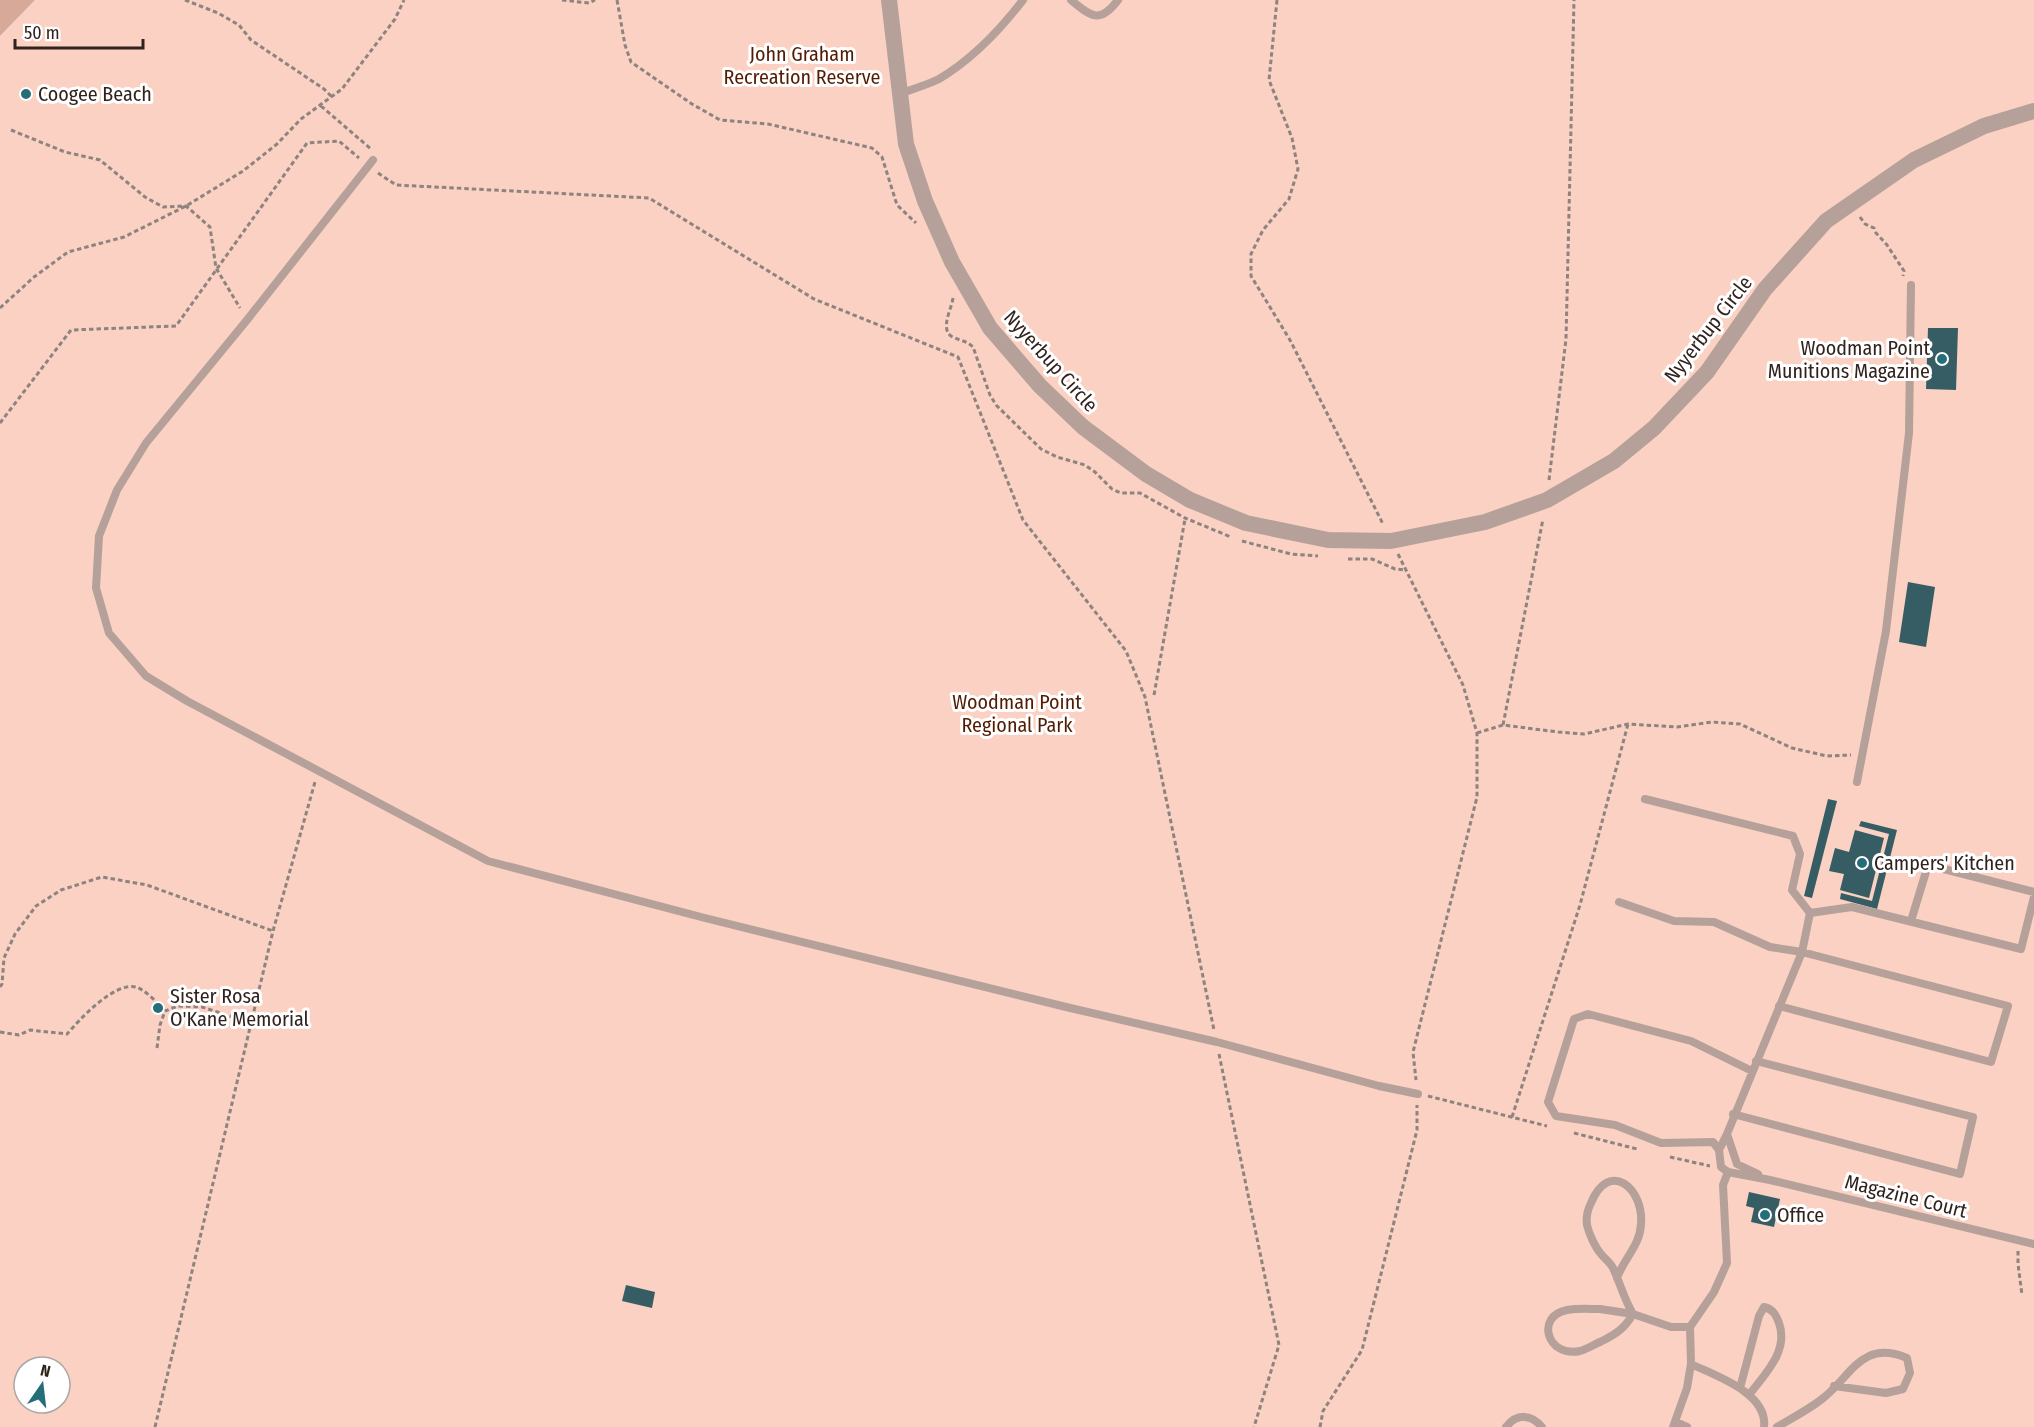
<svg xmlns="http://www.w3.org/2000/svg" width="2034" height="1427" font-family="'Fira Sans Condensed',sans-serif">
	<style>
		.green { fill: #fad1c2; fill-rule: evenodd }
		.water { fill: #d7a998 }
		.building { fill: #365d64 }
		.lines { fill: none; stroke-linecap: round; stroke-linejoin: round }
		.path { stroke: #8e837f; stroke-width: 3; stroke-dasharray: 4.5 3; stroke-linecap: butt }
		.lane { stroke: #b5a199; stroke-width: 8 }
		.street { stroke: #b5a199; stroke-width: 16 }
		.poi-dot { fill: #256d79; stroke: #fff; stroke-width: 2 }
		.labels { text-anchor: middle; stroke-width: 6; stroke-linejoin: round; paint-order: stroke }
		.park-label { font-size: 20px; fill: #521b02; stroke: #fff }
		.poi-label { font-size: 20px; fill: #30221d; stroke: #fff; text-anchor: start }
		.street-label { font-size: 20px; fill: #30221d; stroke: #fff }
	</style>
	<rect width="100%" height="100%" fill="#faf2ef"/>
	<path class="green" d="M35 0H2034V1427H0V36ZM24 1367H60V1403H24Z"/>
	<path class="water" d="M0 0H35L0 36Z"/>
	<path class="building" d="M1928 328H1958L1956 390 1926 389Z
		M1908 582 1935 587 1926 647 1899 642Z
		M1828 799 1837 801 1812 898 1804 896Z
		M1861 821 1897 830 1877 909 1840 899 1841 893 1872 901 1889 834 1859 826Z
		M1855 830 1884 838 1869 898 1840 890 1844 874 1829 871 1835 848 1849 852Z
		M1749 1192 1780 1199 1774 1227 1751 1222 1754 1208 1746 1206Z
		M626 1285 655 1292 652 1308 622 1301Z"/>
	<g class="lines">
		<path class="path" d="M185 0 218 13 239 25 251 40 324 89 332 97
			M562 0 589 3 595 0
			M617 0 625 45 631 62 692 104 720 120 768 124 872 148 882 157 897 205 916 223
			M1277 0 1269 80 1292 138 1298 169 1289 199 1263 230 1251 254V276L1290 340 1383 524
			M321 106 371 149
			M11 130 65 152 100 160 145 197 163 207 186 206 210 227 216 268 240 308
			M378 173 396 185 649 198 814 299 958 357 1023 520 1126 651 1145 697 1214 1030
			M1860 217 1865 224 1874 228 1876 233 1887 245 1904 271 1903 276
			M953 298C952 308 940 328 951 336 959 341 966 340 973 347L990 395 996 405 1041 449 1057 457 1085 465 1095 472 1112 489 1121 493H1140L1185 518 1231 537
			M0 308 34 277 68 252 124 237 186 206 243 171 277 144 301 119 342 89 395 19 404 0
			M0 423 71 330 176 326 307 143 339 141 359 158
			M1549 480 1566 339 1574 0
			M1242 541 1291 554 1318 556
			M1398 554 1463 685 1477 733V797L1413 1052 1416 1080
			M1348 559H1372L1395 569 1406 570
			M1154 695 1185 519
			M1503 725 1543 519
			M1477 733 1503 725 1558 732 1584 734 1628 724 1677 727 1712 722 1740 724 1792 748 1827 756 1851 755
			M0 987 2 984 4 958 15 934 36 906 61 890 102 877 147 885 273 931
			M0 1032 19 1035 30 1030 67 1034C80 1019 114 982 136 987 144 989 159 1004 165 1011
			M157 1048 160 1025 165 1011 178 1006 202 1007 251 1023
			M1219 1054 1279 1345 1254 1427
			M1428 1096 1547 1126
			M1512 1117 1580 905 1628 724
			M1574 1133 1637 1149
			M1670 1157 1710 1166
			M2018 1251V1264L2022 1295
			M155 1427 273 931 315 782
			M1320 1427 1323 1411 1362 1350 1417 1130V1105"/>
		<path class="lane" d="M1071 0C1091 17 1100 24 1118 0
			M900 94C912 89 927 85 939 79 971 60 1000 30 1023 0
			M373 160 247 320 146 443 117 490 99 536 96 588 109 633 146 676 187 701 488 861 705 918 1066 1007 1217 1042 1379 1086 1418 1094
			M1857 782 1886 631 1909 433 1911 285
			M1645 799 1793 836 1800 854 1792 890 1810 913
			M1619 902 1674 921 1714 922 1770 947 1802 952 2008 1006 1991 1062 1779 1006
			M1911 921 1928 865 2034 892
			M1733 1114 1960 1174 1973 1117 1756 1061
			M1727 1134 1719 1150 1721 1167 1728 1172
			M1719 1150 1713 1142 1661 1143 1615 1125 1556 1116 1548 1102 1574 1019 1588 1014 1691 1041 1752 1071
			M1758 1174 1737 1164 1727 1134 1802 952 1810 913 1852 907 2021 949 2034 897
			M1617 1278C1624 1258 1640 1246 1641 1224 1644 1188 1609 1159 1591 1203 1588 1209 1586 1218 1587 1225 1589 1234 1595 1247 1601 1254 1605 1259 1610 1262 1613 1268 1620 1283 1624 1299 1633 1314L1671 1327H1690
			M1600 1309 1633 1314C1625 1328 1616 1334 1602 1341 1595 1344 1587 1349 1580 1351 1547 1358 1535 1316 1567 1310 1578 1308 1590 1309 1600 1309Z
			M1691 1364C1716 1376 1768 1393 1764 1427
			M1740 1388 1759 1316 1764 1307C1773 1309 1776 1315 1779 1323 1789 1351 1765 1374 1749 1395
			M1676 1422 1687 1427
			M1506 1427C1517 1413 1531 1414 1542 1427
			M1673 1427 1687 1388 1691 1364 1690 1327 1714 1292 1727 1263 1723 1185 1728 1172 1770 1180 2034 1244
			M1777 1427C1792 1418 1808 1410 1822 1399 1852 1376 1861 1339 1907 1358L1910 1373 1903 1389 1886 1393 1834 1386"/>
		<path class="street" d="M889 0 906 144 925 201 952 262 990 328 1040 386 1083 427 1146 474 1190 500 1246 523 1328 540 1391 541 1485 522 1547 500 1614 461 1654 428 1707 372 1765 289 1826 221 1914 160 1984 126 2034 111"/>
	</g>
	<g class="poi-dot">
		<circle cx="26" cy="94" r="6"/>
		<circle cx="1942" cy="359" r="6"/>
		<circle cx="1862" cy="863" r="6"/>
		<circle cx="158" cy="1008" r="6"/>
		<circle cx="1765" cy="1215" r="6"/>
	</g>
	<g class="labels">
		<g class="park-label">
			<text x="802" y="61">John Graham<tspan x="802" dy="23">Recreation Reserve</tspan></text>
			<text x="1017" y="709">Woodman Point<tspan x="1017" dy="23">Regional Park</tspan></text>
		</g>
		<g class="poi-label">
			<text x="38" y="101">Coogee Beach</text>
			<text x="1930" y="355" text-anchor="end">Woodman Point<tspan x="1930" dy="23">Munitions Magazine</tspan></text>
			<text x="1874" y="870">Campers' Kitchen</text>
			<text x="170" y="1003">Sister Rosa<tspan x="170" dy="23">O'Kane Memorial</tspan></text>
			<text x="1777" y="1222">Office</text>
		</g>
		<g class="street-label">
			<text transform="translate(1708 329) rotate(-52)" y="7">Nyyerbup Circle</text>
			<text transform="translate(1051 361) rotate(48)" y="7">Nyyerbup Circle</text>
			<text transform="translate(1906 1196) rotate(14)" y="7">Magazine Court</text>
		</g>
	</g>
	<g transform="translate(42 1385) rotate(14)"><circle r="28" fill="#ffffff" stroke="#aca7a5" stroke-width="1.5"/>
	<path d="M0-4.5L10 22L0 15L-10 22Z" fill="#256d79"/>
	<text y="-9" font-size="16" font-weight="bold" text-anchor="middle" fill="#30221d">N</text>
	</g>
	<path d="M15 39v9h128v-9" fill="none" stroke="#30221d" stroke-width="3"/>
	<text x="24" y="39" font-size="18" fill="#30221d" stroke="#ffffff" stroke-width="4.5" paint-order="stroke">50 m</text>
</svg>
